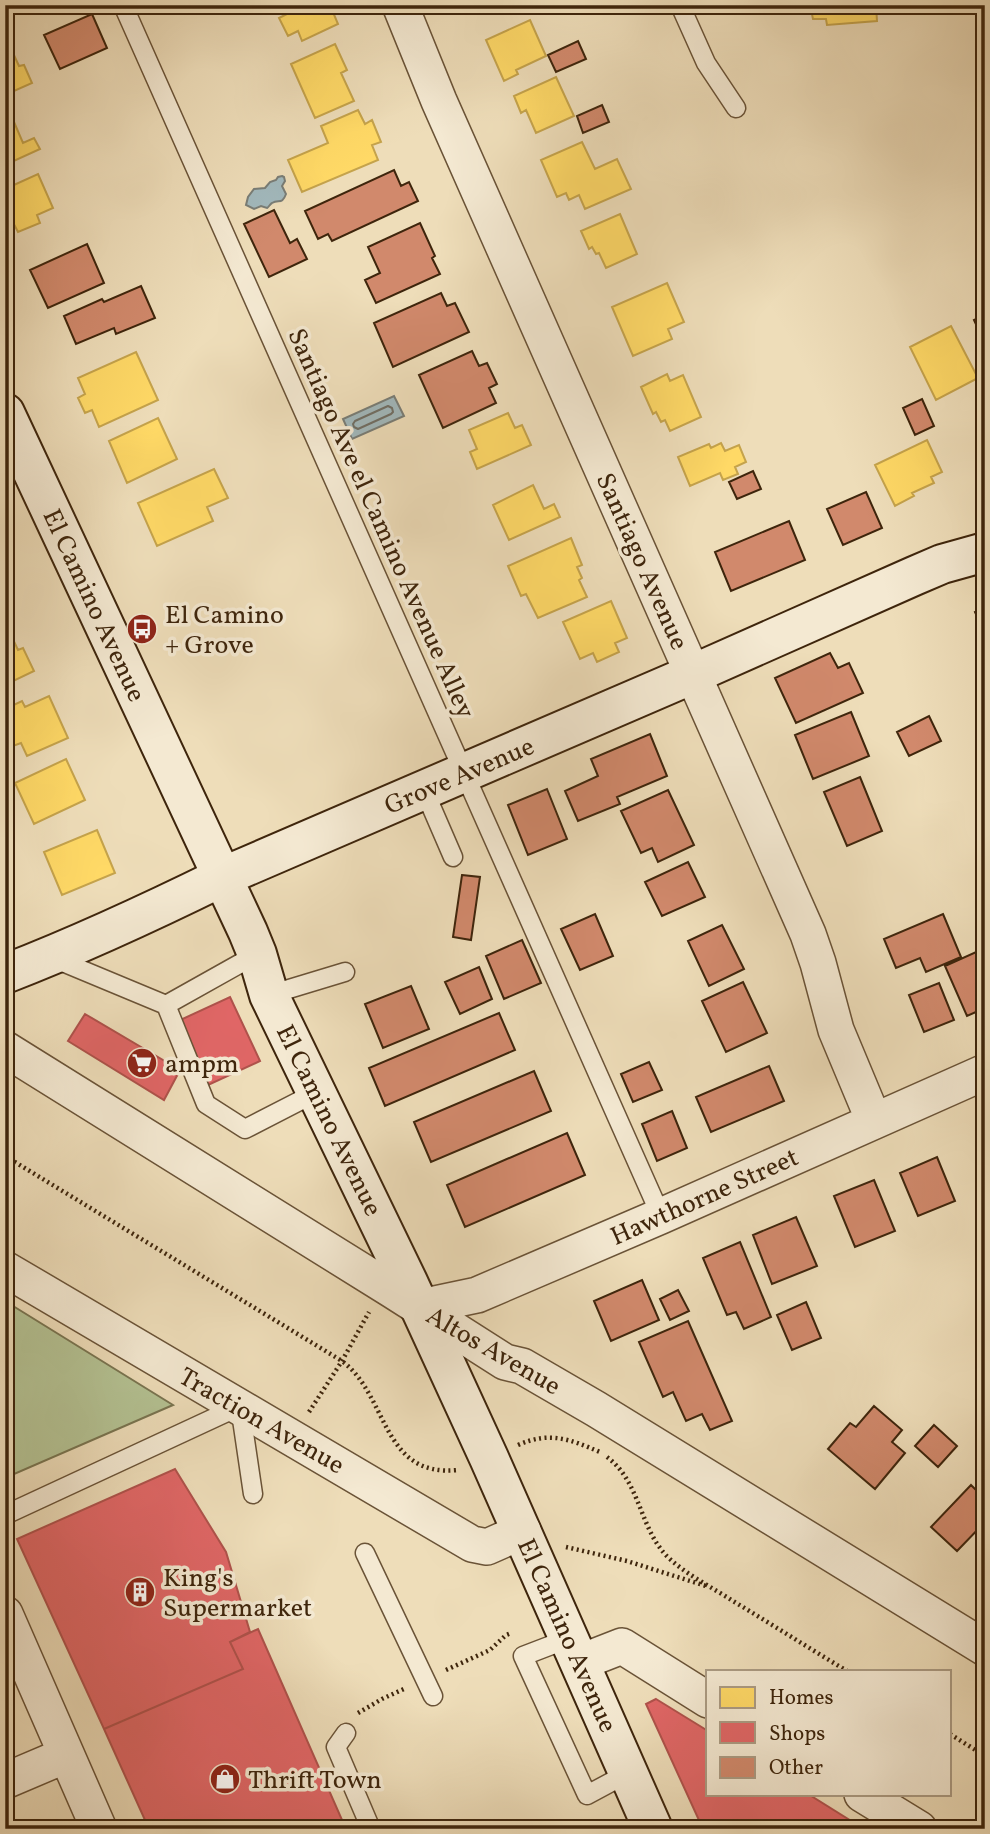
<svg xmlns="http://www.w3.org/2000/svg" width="990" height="1834" font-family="Vollkorn,serif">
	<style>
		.green { fill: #b4c293; stroke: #797450; stroke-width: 2 }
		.water { fill: #a1b8bc; stroke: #797d76; stroke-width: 2 }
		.homes { fill: #ffd966; stroke: #c5a34b; stroke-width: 2 }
		.shops { fill: #e06666; stroke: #af524b; stroke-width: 2 }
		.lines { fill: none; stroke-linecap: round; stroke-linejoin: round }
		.shore { stroke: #706e64; stroke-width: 2 }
		.building { fill: #d1896c; stroke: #3e250c; stroke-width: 2 }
		.service-casing { stroke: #6a5337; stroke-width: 21 }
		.minor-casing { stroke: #6a5337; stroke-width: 38 }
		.secondary-casing { stroke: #3e250c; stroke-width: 42 }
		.path { stroke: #3e250c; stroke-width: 4.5; stroke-dasharray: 2 3.5; stroke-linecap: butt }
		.service { stroke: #f4e9d2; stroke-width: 18 }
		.minor { stroke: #f4e9d2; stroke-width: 35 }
		.secondary { stroke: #f4e9d2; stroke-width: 38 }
		.labels { text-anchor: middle; stroke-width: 7; stroke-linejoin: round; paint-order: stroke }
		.street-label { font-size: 26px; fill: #3e250c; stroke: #f4e9d2 }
		.poi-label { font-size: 26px; fill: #3e250c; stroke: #f4e9d2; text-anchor: start }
	</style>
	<rect width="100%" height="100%" fill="#eeddb9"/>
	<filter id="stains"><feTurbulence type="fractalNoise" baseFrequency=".00286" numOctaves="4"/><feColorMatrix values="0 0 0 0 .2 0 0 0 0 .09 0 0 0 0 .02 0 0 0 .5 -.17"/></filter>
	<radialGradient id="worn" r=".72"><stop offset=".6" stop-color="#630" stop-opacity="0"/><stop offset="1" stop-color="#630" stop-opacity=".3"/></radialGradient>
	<path class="green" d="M5 1301 173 1405 5 1478Z"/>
	<path class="water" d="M282 176 284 177 285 181 282 186 286 194C282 205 279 199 272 203 270 204 269 207 267 208L261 206 254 209 246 205 248 197 254 189 265 188 270 182 276 180 278 177Z
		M394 396 404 416 352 439 343 419Z"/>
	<path class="homes" d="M288 5H330L338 24 302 41 298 31 288 36 279 18 291 12Z
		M810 5H876L877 21 827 25 826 19H813Z
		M530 20 546 56 516 70 518 74 504 81 486 40Z
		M335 44 347 70 341 73 354 101 315 118 291 64Z
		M13 53 19 66 24 65 32 83 5 95V57Z
		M556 77 574 116 536 133 526 110 521 113 514 96Z
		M358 110 365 124 372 120 381 142 372 145 378 160 302 192 288 160 328 143 321 126Z
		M11 115 23 143 34 138 40 149 5 165V118Z
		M582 142 595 169 617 159 631 189 585 209 579 195 569 200 566 193 557 197 541 160Z
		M38 174 53 208 37 215 40 223 18 232 5 207V189Z
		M620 214 637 254 606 268 599 253 596 254 592 247 589 249 581 231Z
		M667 283 684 322 668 329 672 339 633 356 612 307Z
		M951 326 978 378 936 400 910 347Z
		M136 352 158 400 99 427 92 410 85 413 78 398 85 394 78 378Z
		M667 374 670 381 683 375 701 417 670 431 665 420 661 422 656 412 653 414 641 387Z
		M508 413 515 428 522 425 531 445 477 469 470 452 477 449 469 430Z
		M158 418 177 459 127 483 109 441Z
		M927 440 942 472 931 477 934 483 912 493 914 496 895 506 875 465Z
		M721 443 725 451 739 445 746 462 735 467 738 474 723 480 720 473 690 486 678 457 709 444 711 448Z
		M214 469 228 498 207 507 213 521 157 546 138 503Z
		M533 485 544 509 554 504 560 517 509 540 493 505Z
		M571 538 582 565 577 567 582 578 579 580 587 597 538 618 526 594 521 596 508 566Z
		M611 601 627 638 615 643 619 652 597 662 593 653 580 659 563 622Z
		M11 635 18 650 23 648 34 671 5 685V638Z
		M49 696 68 738 27 756 21 743 10 747 5 736V709L22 701 25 707Z
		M66 759 85 800 34 824 15 783Z
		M97 830 115 873 62 895 44 852Z"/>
	<path class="shops" d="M230 997 260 1061 206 1086 176 1022Z
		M85 1014 180 1070 164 1100 68 1041Z
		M175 1469 226 1552 250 1632 230 1642 243 1669 104 1729 17 1539Z
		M258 1629 346 1829H149L104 1729 243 1669 230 1642Z
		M656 1699 708 1731V1794H808L864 1829H703L646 1704Z"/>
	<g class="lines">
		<path class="shore" d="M388 406 392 408 393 412 391 414 358 429 354 427 353 424 355 421Z"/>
	</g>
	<path class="building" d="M5 5H32L5 19Z
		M92 14 107 48 60 69 44 35Z
		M578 41 586 59 556 72 548 55Z
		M602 105 609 122 583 133 577 116Z
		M394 170 401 186 409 182 418 201 332 241 328 234 318 239 305 211Z
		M274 210 290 243 297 239 307 259 269 277 244 224Z
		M420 223 435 256 432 258 440 274 376 303 365 280 380 273 368 247Z
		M87 244 104 283 48 308 30 270Z
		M141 286 155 318 116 334 114 328 76 344 64 316 102 299 104 302Z
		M441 293 447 306 455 303 469 332 393 367 374 323Z
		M985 315V344L974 320Z
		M472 351 479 366 487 363 497 384 489 388 496 403 443 428 419 375Z
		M922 399 934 426 915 435 903 408Z
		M753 471 761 489 737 499 729 482Z
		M866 492 882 528 843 545 827 509Z
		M789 521 805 560 731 591 715 552Z
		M985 608V634L975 612Z
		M830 653 838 668 849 663 863 693 796 723 775 678Z
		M851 712 869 756 813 779 795 735Z
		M929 716 941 741 909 756 897 732Z
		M650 734 667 776 617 797 620 804 578 821 565 791 598 776 591 759Z
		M860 777 882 831 847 846 824 792Z
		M547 789 567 839 528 855 508 805Z
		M668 790 694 845 658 862 652 848 641 853 621 811Z
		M688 862 705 897 662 916 645 882Z
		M462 875 480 877 471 940 453 937Z
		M595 914 613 956 580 970 561 929Z
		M943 914 961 957 926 972 920 958 896 968 884 939Z
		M722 925 744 969 709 986 688 941Z
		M522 940 541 983 504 999 486 956Z
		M985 948V1008L967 1016 945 966Z
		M479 967 492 999 460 1014 445 982Z
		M743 982 767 1033 726 1052 702 1001Z
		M939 983 954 1020 924 1032 909 995Z
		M411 986 429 1029 383 1048 365 1004Z
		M499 1013 515 1050 385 1106 369 1068Z
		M649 1062 662 1090 633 1102 621 1074Z
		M769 1066 784 1101 711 1132 696 1097Z
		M534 1071 551 1111 431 1162 414 1122Z
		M672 1111 687 1148 657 1161 642 1124Z
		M567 1133 585 1175 465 1227 447 1185Z
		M937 1157 955 1201 918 1216 900 1173Z
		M874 1180 895 1231 855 1247 834 1196Z
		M796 1217 817 1266 772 1284 753 1235Z
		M740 1242 771 1317 744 1329 736 1312 727 1315 703 1258Z
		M642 1280 659 1320 611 1341 594 1301Z
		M678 1290 689 1311 670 1320 660 1299Z
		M806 1302 821 1338 792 1350 777 1315Z
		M688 1321 732 1421 710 1430 702 1414 686 1421 673 1392 663 1397 639 1342Z
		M874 1406 902 1430 892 1442 905 1453 875 1489 828 1449 850 1423 856 1427Z
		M934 1425 957 1446 938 1467 915 1446Z
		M971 1485 985 1499V1522L957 1551 931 1527Z"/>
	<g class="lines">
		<g class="service-casing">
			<path id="service" d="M123 5 661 1216
				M680 5 706 63 736 108
				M424 790 453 857
				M53 958 166 1005 257 954
				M269 995 345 972
				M166 1005 206 1104 245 1129 317 1092
				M5 1515 240 1406 253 1494
				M365 1553 433 1696
				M570 1638 523 1656 587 1795 628 1773
				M346 1733 336 1747 371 1829"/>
		</g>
		<g class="minor-casing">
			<path id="minor" d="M400 5 439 101 808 934 818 963 836 1030 874 1121
				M5 1049 392 1290 505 1362 522 1366 596 1409 985 1648
				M5 1269 472 1544 487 1547 523 1531
				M420 1307 477 1295 661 1216 985 1072
				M5 1614 99 1829
				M581 1662 622 1646 708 1700
				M5 1781 66 1755
				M862 1794 919 1829"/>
		</g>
		<g class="secondary-casing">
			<path id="secondary" d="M5 413 248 932 257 954 269 995 408 1282 489 1458 653 1829
				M5 974C80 945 151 912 222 877L693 674 914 576 942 564 985 552"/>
		</g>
		<path class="path" d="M5 1156 342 1361C389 1396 381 1478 458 1470
			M309 1412 342 1361 369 1312
			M518 1445C550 1431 569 1439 600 1452
			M607 1457C642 1483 639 1532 671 1560 689 1576 713 1588 733 1601 771 1624 809 1648 847 1671
			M566 1547 627 1561 706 1586
			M446 1670 490 1650 506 1635 511 1633
			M358 1713 382 1699 406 1688
			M950 1734 985 1756"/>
		<use href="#service" class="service"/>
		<use href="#minor" class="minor"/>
		<use href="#secondary" class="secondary"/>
	</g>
	<defs>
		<g id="bus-disc" transform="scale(1.575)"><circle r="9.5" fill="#8f2418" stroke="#f4e9d2"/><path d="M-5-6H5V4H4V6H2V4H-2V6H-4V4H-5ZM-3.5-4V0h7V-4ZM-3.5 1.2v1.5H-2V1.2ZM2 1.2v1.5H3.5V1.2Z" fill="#fff"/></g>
		<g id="supermarket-disc" transform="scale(1.575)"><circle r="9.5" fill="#8f2418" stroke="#f4e9d2"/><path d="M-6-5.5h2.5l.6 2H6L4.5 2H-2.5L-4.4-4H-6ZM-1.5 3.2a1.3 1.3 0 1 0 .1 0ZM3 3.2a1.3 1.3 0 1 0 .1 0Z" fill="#fff"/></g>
		<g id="building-disc" transform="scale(1.575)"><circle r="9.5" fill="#8f2418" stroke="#f4e9d2"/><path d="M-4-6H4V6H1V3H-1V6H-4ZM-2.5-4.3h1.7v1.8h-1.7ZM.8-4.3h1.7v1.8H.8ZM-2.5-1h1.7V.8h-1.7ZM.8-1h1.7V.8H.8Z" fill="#fff"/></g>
		<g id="shop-disc" transform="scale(1.575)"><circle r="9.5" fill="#8f2418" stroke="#f4e9d2"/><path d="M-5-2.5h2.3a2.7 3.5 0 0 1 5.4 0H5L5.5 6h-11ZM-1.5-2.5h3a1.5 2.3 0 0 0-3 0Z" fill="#fff"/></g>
	</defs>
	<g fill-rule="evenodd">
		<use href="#bus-disc" x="142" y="629"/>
		<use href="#supermarket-disc" x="142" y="1063"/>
		<use href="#building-disc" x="140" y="1592"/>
		<use href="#shop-disc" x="225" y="1779"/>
	</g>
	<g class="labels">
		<g class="street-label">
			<text transform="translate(382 523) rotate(66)" y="9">Santiago Ave el Camino Avenue Alley</text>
			<text transform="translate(643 561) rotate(66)" y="9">Santiago Avenue</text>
			<text transform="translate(95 605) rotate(65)" y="9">El Camino Avenue</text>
			<text transform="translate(459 775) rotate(-23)" y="9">Grove Avenue</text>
			<text transform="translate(330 1120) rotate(64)" y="9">El Camino Avenue</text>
			<text transform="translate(704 1196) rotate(-24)" y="9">Hawthorne Street</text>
			<text transform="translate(494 1350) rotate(30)" y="9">Altos Avenue</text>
			<text transform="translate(262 1420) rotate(30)" y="9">Traction Avenue</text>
			<text transform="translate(568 1635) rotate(66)" y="9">El Camino Avenue</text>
		</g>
		<g class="poi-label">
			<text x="165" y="623">El Camino<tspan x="165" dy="30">+ Grove</tspan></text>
			<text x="165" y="1072">ampm</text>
			<text x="163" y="1586">King's<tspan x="163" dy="30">Supermarket</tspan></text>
			<text x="248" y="1788">Thrift Town</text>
		</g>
	</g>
	<rect width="990" height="1834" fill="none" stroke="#eeddb9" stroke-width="28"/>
	<rect x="7" y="7" width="976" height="1820" fill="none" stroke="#3e250c" stroke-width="3.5"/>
	<rect x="14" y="14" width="962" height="1806" fill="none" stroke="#3e250c" stroke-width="2"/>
	<rect x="706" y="1670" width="245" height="126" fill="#f4e9d2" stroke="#ab9b83" stroke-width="2"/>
	<rect x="720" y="1687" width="35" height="21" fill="#ffd966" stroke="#ab9b83" stroke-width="2"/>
	<text x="769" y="1704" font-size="21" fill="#3e250c">Homes</text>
	<rect x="720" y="1722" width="35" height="21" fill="#e06666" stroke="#ab9b83" stroke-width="2"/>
	<text x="769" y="1740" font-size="21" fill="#3e250c">Shops</text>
	<rect x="720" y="1757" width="35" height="21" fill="#d1896c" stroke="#ab9b83" stroke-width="2"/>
	<text x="769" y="1774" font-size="21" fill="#3e250c">Other</text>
	<rect width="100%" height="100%" filter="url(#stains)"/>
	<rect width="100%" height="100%" fill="url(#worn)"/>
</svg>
